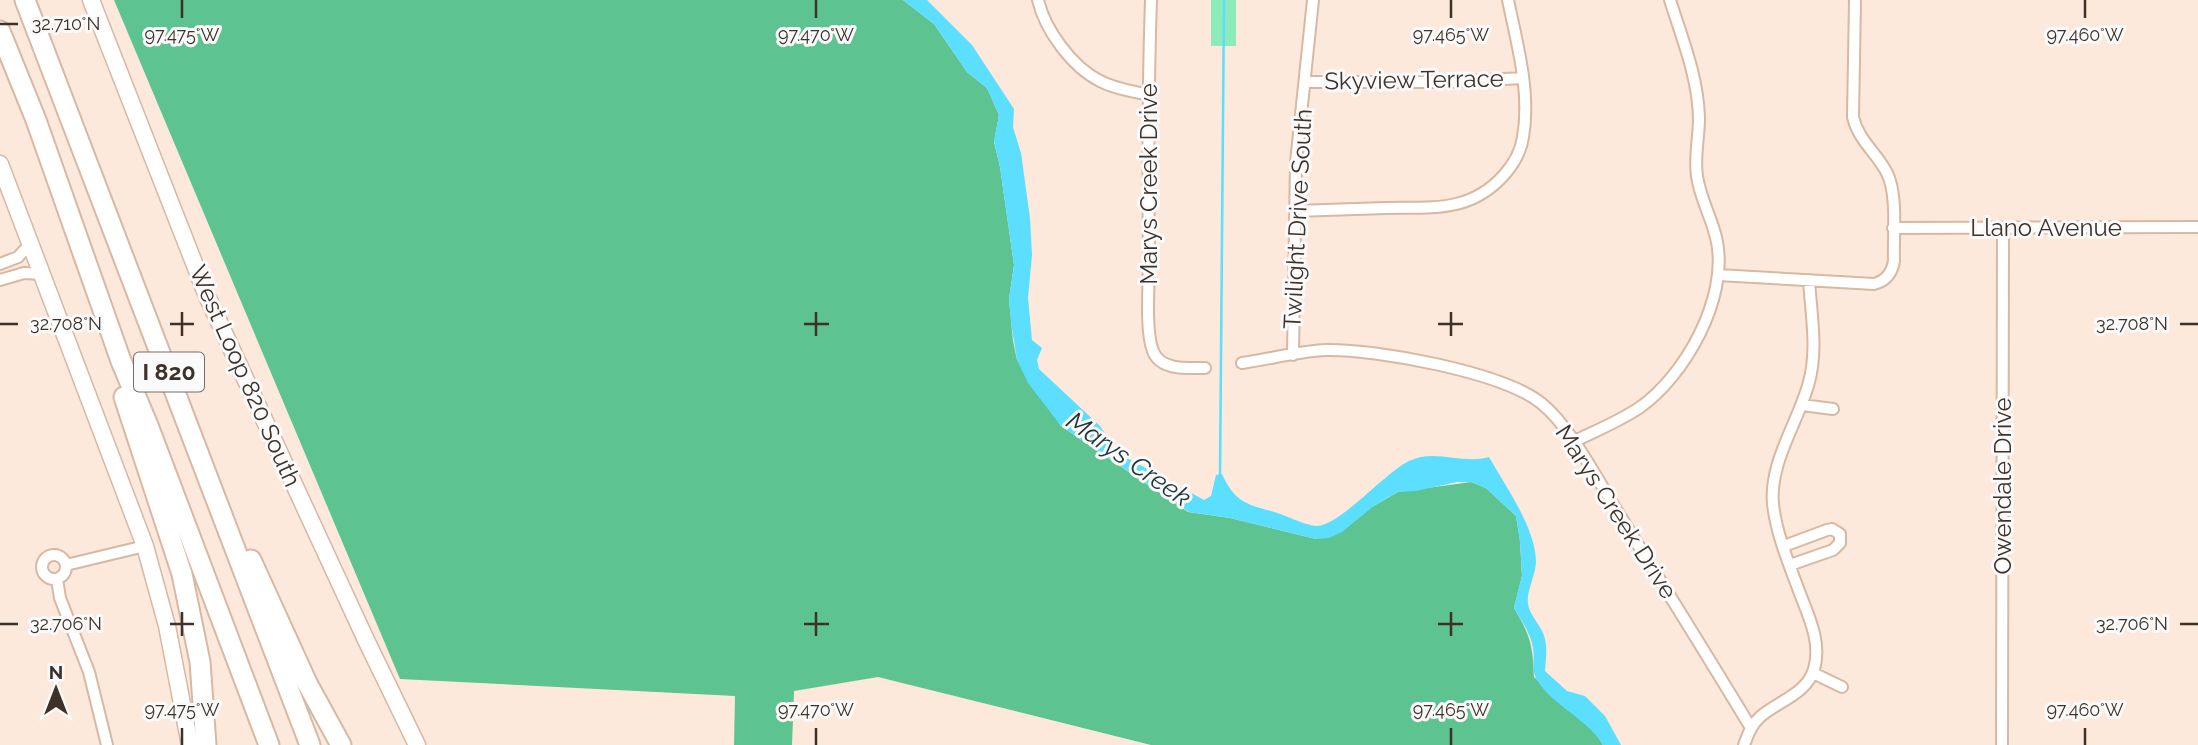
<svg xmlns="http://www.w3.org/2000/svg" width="2198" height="745" font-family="Raleway,sans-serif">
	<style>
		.green { fill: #8deaba }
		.forest { fill: #5dc391 }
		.water { fill: #5cdefe }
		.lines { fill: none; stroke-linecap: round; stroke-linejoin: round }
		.stream { stroke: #5cdefe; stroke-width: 2.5 }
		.street-casing { stroke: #d7b8a3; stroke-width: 14 }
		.secondary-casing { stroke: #d7b8a3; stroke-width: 19 }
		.highway-casing { stroke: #d7b8a3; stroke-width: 23 }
		.street { stroke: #fff; stroke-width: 10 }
		.secondary { stroke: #fff; stroke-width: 16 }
		.highway { stroke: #fff; stroke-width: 19 }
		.ticks { fill: none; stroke: #3d3129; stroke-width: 2.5 }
		.labels { text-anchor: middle; stroke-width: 6; stroke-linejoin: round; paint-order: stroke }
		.shield { fill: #fafafa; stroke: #766d68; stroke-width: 2 }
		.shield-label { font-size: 23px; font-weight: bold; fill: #3d3129 }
		.street-label { font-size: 24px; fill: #3d3129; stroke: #fafafa }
		.water-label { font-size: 26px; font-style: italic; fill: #1f353b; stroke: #fafafa }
		.ticks-label { font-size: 18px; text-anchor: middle; fill: #3d3129; stroke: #fafafa; stroke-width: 6; stroke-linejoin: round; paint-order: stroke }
	</style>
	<rect width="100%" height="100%" fill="#fce9dc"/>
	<path class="green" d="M1211 0H1236V46H1211Z"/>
	<path class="forest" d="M114 0H903L934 24 967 72 987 88 999 115 994 142 1000 167 1014 265 1009 299 1013 341 1017 360 1061 426 1188 512 1230 518 1316 539 1398 492 1471 482 1486 488 1516 516 1520 541 1522 576 1514 608C1530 635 1533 645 1534 677L1597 735 1603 745H1151L878 677 794 691 792 745H734L735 696 400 679Z"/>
	<path class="water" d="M903 0H927L972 45 1014 109 1013 127 1021 153 1030 218 1032 255 1028 298 1032 340 1042 348 1037 360 1039 369 1100 426 1118 453 1204 500 1211 496 1216 475 1222 474C1234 500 1244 504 1271 511 1283 514 1306 526 1317 526 1342 524 1383 474 1409 461 1435 448 1463 465 1489 457 1506 487 1535 527 1536 561 1536 575 1526 591 1528 604 1530 615 1538 622 1543 633 1548 645 1546 657 1545 671L1567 691 1585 696 1605 716 1621 745H1603C1587 718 1554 707 1537 680 1531 671 1535 658 1533 648 1531 634 1521 620 1514 608L1522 576 1520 541 1516 516 1486 488 1471 482H1457L1416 491 1398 492 1375 505 1342 532 1329 538 1316 539 1230 518 1189 512 1061 426 1028 383 1017 360 1011 322 1009 299 1014 265 1000 167 994 141 999 115 987 88 967 72 934 24Z"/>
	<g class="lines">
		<path class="stream" d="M1220 476 1224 0"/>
		<g class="street-casing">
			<path id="street" d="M1038 0C1045 30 1072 67 1100 81 1115 89 1132 91 1148 95
				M1151 0C1148 87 1148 174 1149 261 1149 283 1145 332 1153 351 1160 371 1189 368 1205 368
				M1306 82H1446L1523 78
				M1295 211C1325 210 1355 209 1386 208 1432 207 1470 213 1504 175 1513 165 1521 151 1523 137 1531 92 1517 44 1508 0
				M1893 228 2198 227
				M0 264 18 257 31 243
				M1718 275 1874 284C1886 281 1892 273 1894 261 1893 236 1898 195 1887 173 1877 153 1858 140 1853 117L1855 0
				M0 280 24 273 41 274
				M1293 355 1296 162 1313 0
				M1242 363C1270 359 1299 351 1326 350 1376 349 1502 372 1541 403 1570 426 1597 479 1617 511 1662 583 1707 655 1751 728
				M1802 405 1833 409
				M1573 442C1595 431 1618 422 1639 408 1685 376 1728 299 1717 242 1713 220 1700 199 1697 176 1694 157 1699 138 1699 118 1698 77 1682 38 1670 0
				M1784 546 1827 530 1832 529 1840 534V543L1833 550 1790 565
				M42 567a12 12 0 1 1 24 0a12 12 0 1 1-24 0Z
				M66 565 145 546
				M57 579 60 598 89 672 107 745
				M1813 673 1842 687
				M1744 745C1748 735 1751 725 1760 717 1778 701 1807 694 1814 669 1822 642 1808 615 1799 591 1789 564 1776 533 1773 504 1769 462 1799 421 1809 382 1818 350 1811 313 1809 280
				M2002 745 2003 228"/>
		</g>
		<g class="secondary-casing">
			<path id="secondary" d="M91 0 207 296 366 640 417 745
				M0 164 145 546 167 626 190 745"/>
		</g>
		<g class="highway-casing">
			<path id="highway" d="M25 0 310 745
				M0 31 36 120 121 361 149 428 269 745
				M124 397 182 574 200 662 206 745
				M251 560 307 683 341 745"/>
		</g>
		<use href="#street" class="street"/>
		<use href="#secondary" class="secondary"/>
		<use href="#highway" class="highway"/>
	</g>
	<path class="ticks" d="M182 0V18M816 0V18M1451 0V18M2085 0V18M0 24H18M182 312V336M816 312V336M1451 312V336M0 324H18M170 324H194M804 324H829M1438 324H1463M2180 324H2198M182 612V636M816 612V636M1451 612V636M0 624H18M170 624H194M804 624H829M1438 624H1463M2180 624H2198M182 728V745M816 728V745M1451 728V745M2085 728V745"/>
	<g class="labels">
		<rect class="shield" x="134" y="352.5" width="70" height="39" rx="5"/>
		<g class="shield-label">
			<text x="169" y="380">I 820</text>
		</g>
		<g class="street-label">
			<text transform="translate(1414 80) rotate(-1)" y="8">Skyview Terrace</text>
			<text transform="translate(1149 184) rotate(-90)" y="8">Marys Creek Drive</text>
			<text transform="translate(1298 219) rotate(-87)" y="8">Twilight Drive South</text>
			<text x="2046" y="236">Llano Avenue</text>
			<text transform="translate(245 376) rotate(66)" y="8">West Loop 820 South</text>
			<text transform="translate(2003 486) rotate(-90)" y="8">Owendale Drive</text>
			<text transform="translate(1616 512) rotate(57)" y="8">Marys Creek Drive</text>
		</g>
		<g class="water-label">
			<text transform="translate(1129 459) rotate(35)" y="9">Marys Creek</text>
		</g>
	</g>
	<g class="ticks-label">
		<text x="66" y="30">32.710°N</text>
		<text x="182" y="41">97.475°W</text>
		<text x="816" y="41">97.470°W</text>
		<text x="1451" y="41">97.465°W</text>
		<text x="2085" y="41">97.460°W</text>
		<text x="66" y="330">32.708°N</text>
		<text x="2132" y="330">32.708°N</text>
		<text x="66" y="630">32.706°N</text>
		<text x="2132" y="630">32.706°N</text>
		<text x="182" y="716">97.475°W</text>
		<text x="816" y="716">97.470°W</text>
		<text x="1451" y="716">97.465°W</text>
		<text x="2085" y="716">97.460°W</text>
	</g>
	<g transform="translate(56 689)" stroke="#fafafa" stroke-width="5" paint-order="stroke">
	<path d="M0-5L12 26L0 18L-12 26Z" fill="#3d3129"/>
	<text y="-10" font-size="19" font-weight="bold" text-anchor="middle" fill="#3d3129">N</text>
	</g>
</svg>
